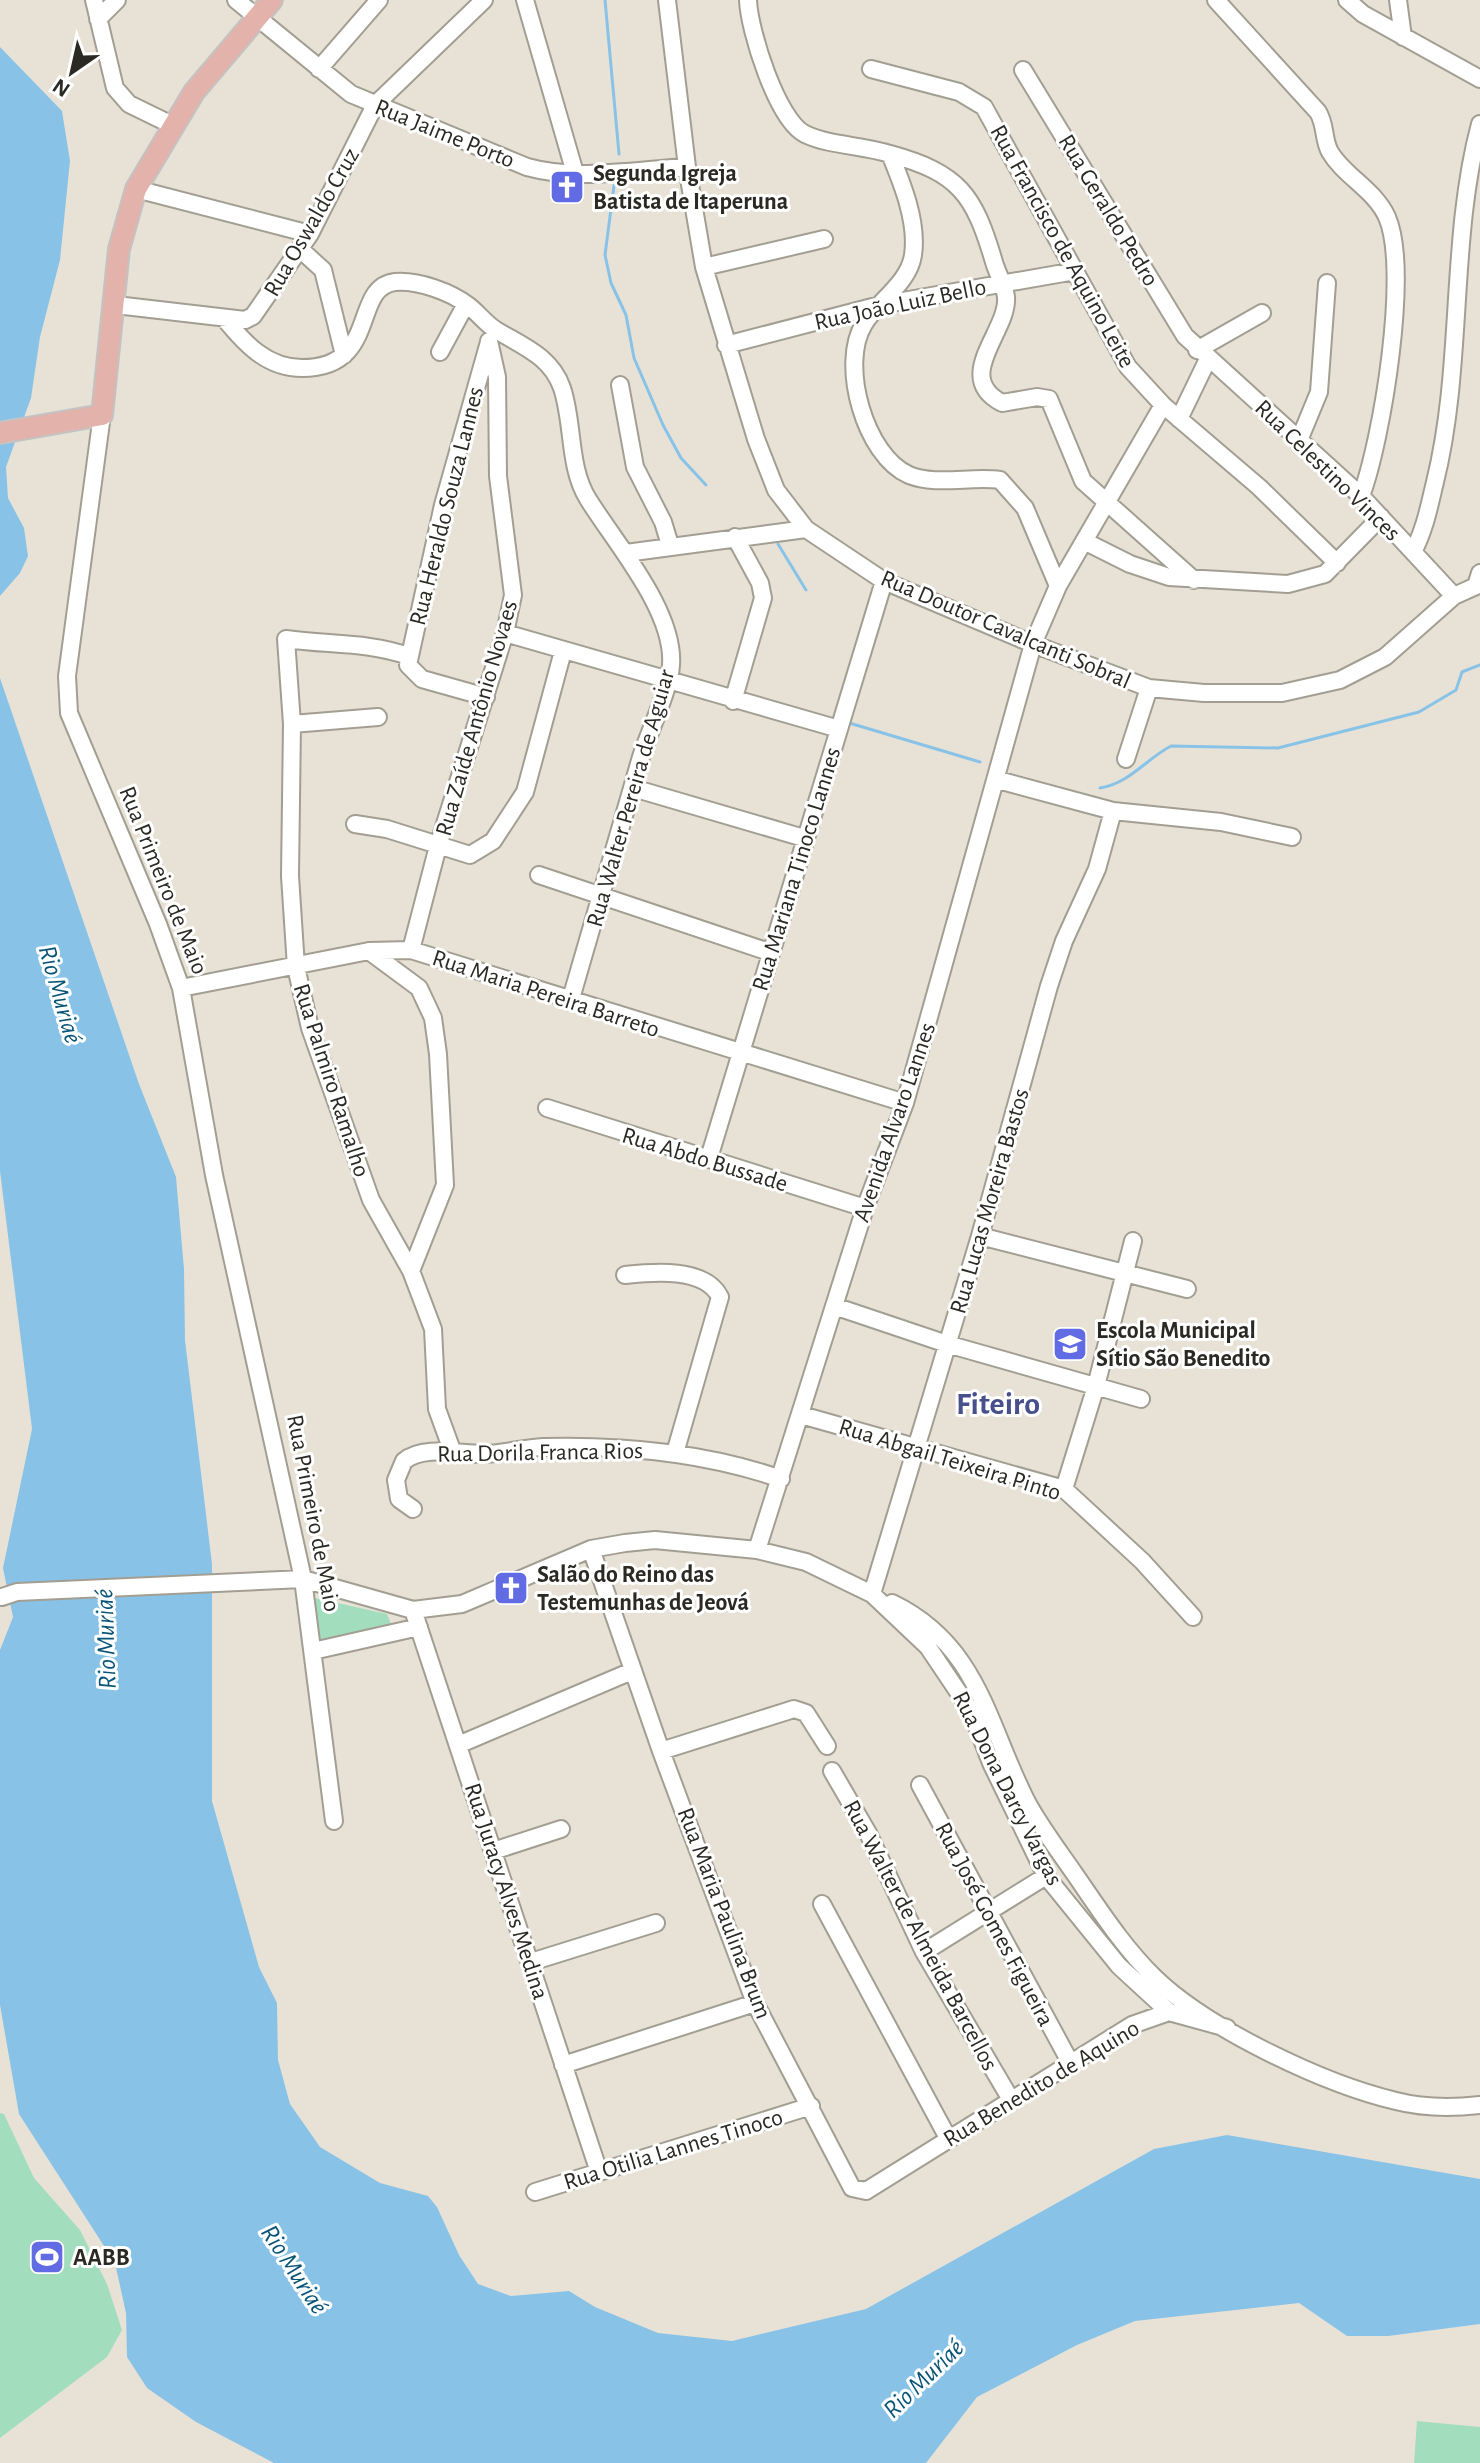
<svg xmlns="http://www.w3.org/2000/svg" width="1480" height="2463" font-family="'Alegreya Sans',sans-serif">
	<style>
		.green { fill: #a2debe }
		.water { fill: #88c3e7 }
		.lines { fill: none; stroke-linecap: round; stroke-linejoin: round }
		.stream { stroke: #88c3e7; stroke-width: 3 }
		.minor-casing { stroke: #a39e92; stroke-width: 20 }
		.major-casing { stroke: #c4c3c2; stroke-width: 24 }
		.minor { stroke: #fff; stroke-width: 16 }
		.major { stroke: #e2b2ab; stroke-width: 20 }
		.labels { text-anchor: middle; stroke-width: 6; stroke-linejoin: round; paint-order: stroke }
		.street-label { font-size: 24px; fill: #2b2924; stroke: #fff }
		.poi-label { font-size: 24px; font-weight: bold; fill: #2b2924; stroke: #fff; text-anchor: start }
		.water-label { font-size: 26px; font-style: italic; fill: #085477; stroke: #fff }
		.district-label { font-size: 32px; font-weight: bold; fill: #474f8c; stroke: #fff }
	</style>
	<rect width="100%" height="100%" fill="#e8e2d6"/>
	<path class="green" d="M315 1598 387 1614 391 1624 384 1631 322 1643 316 1639 309 1607Z
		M0 2113 4 2114 34 2178 80 2230 107 2284 122 2330 107 2357 0 2438Z
		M1417 2421 1480 2427V2463H1414Z"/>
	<path class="water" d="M0 47 62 111 70 161 60 260 40 337 31 398 6 467 8 498 24 528 28 556 20 573 0 596Z
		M0 678 139 1084 176 1177 184 1269 185 1340 212 1564V1801L259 1967 277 2003 278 2060 290 2104 320 2147 380 2183 428 2196 437 2207 459 2255 478 2284 511 2296 569 2291 595 2307 658 2333 732 2341 866 2309 1154 2149 1227 2135 1480 2179V2324L1388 2336H1347L1299 2303 1135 2321 1077 2345 977 2397 926 2463H274L196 2422 147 2388 127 2357 126 2313 115 2263 19 2114 0 2005V1650L13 1617 3 1568 32 1429 0 1171Z"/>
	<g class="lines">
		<path class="stream" d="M605 0 619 154
			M615 178 605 255 611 283 626 315 634 358 663 425 681 458 706 485
			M778 544 806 590
			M846 722 980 762
			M1100 788C1130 783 1146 759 1171 746L1278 748 1419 712 1456 690 1462 672 1480 665"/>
		<g class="minor-casing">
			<path id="minor" d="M94 0 115 88 129 104 172 125
				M236 0 351 94 527 167C577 181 635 170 687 167
				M525 0 575 173
				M667 0 687 167 704 267 756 439 776 490 806 529 884 581 1033 644 1149 688 1204 693H1282L1340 680 1385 657 1454 596 1476 586 1480 573
				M748 0C749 30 777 120 805 134 830 146 863 145 890 154 902 183 918 222 913 255 909 283 878 301 864 324 839 364 865 456 909 475 936 486 971 476 1000 480L1025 508 1058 586
				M1216 0 1318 112C1326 125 1323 140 1330 152 1344 176 1375 190 1387 217 1410 270 1382 440 1361 496
				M1347 0 1363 14 1480 79
				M1398 0 1403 37
				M98 19 117 0
				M319 69 379 0
				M871 69 959 92 984 107 1128 367 1163 405 1259 487 1337 563
				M1023 70 1185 336 1361 496 1454 596
				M890 154C959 173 974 194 994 262 997 273 1005 286 1006 297 1009 331 952 377 1002 403L1037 397 1049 399 1083 481 1194 580
				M136 189 310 234
				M300 249 323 270 344 355
				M704 267 824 239
				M116 305 245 320 253 316 310 234 375 105 484 0
				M224 318C245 344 267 368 302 368 380 368 351 287 395 282 418 280 451 292 469 306 478 313 486 324 496 330 522 346 551 356 562 388 574 424 568 467 588 499 615 543 675 611 671 665 670 688 649 732 641 757 617 839 594 920 570 1002
				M726 345 880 305 1075 271
				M1197 350 1262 313
				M440 352 466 304
				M620 385 635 467 663 522 670 545
				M102 415 67 676 69 713 158 924 181 988 214 1175 303 1579 334 1821
				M1179 419 1208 359
				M1300 438 1319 392 1327 283
				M1084 541 1130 564 1169 577 1288 584 1325 574 1381 517
				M1413 552C1425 529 1429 507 1435 482 1464 365 1449 240 1480 124
				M626 553 806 529
				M505 633 839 729
				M408 656C370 642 327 645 286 639L292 724 290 876 296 967 310 1028 371 1200 411 1271
				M486 697 422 679 408 665 443 505 489 342
				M733 701 763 598 760 583 735 537
				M292 724 378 717
				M1126 759 1149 688
				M998 780 1113 811 1221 822 1292 837
				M633 788 804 838
				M355 824 387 829 470 855 493 841 525 792 563 651
				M539 875 769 952
				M411 950 438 846 505 633 513 595 498 476 497 377 489 341
				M369 951 419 988 433 1018 438 1054 445 1185 411 1271 433 1329 437 1409 453 1453
				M181 988 369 951 411 950 905 1103
				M547 1108 865 1208
				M709 1158 884 581
				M980 1236 1187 1289
				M625 1275C653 1272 705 1267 720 1297L675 1453
				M834 1306 947 1344 1141 1399
				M801 1415 1064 1489 1142 1561 1193 1617
				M1064 1489 1096 1386 1133 1241
				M413 1509 399 1499 396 1480 404 1461C423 1445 459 1454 482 1454 503 1454 522 1448 543 1447 624 1445 704 1452 781 1479
				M591 1549 661 1751 755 2003 852 2188 866 2191 1132 2025 1169 2012 1227 2028
				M757 1550 865 1208 905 1103 1033 644 1058 586 1163 405
				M872 1594 980 1236 1049 986 1064 941 1097 869 1113 811
				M2 1597 17 1592 303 1579 413 1610 462 1604 591 1549 625 1543 655 1540 757 1550 806 1562 872 1594 928 1647 971 1711 991 1763 1046 1876 1119 1966 1169 2012
				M892 1603C979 1645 987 1724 1027 1802 1040 1826 1058 1850 1074 1873 1099 1909 1123 1947 1155 1978 1208 2029 1324 2084 1396 2101 1423 2108 1453 2108 1480 2105
				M413 1610 599 2172
				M313 1651 419 1627
				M458 1745 632 1671
				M661 1751 794 1709 806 1713 827 1746
				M832 1771 868 1833 924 1952 1010 2098
				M920 1785 1070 2062
				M493 1851 561 1829
				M822 1904 948 2138
				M924 1952 1046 1876
				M531 1962 656 1923
				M563 2065 755 2003
				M535 2192 811 2106"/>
		</g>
		<g class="major-casing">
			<path id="major" d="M0 433 102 415 119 249 136 189 194 92 272 0"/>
		</g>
		<use href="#minor" class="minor"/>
		<use href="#major" class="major"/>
	</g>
	<defs>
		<g id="church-square" transform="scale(1.8)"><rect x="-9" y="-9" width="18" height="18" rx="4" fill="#616be4" stroke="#fff"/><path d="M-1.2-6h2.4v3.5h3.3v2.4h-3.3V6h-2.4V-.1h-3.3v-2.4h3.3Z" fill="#fff"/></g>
		<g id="school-square" transform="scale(1.8)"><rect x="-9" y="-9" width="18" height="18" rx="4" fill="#616be4" stroke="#fff"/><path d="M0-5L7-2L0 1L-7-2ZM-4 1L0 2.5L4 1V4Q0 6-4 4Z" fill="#fff"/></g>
		<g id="stadium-square" transform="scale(1.8)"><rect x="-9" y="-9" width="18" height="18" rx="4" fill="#616be4" stroke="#fff"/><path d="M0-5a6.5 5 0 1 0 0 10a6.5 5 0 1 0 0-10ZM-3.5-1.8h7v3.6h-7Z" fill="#fff"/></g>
	</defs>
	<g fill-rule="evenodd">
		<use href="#church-square" x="567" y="187"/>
		<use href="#school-square" x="1070" y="1344"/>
		<use href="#church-square" x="511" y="1588"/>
		<use href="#stadium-square" x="47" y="2257"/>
	</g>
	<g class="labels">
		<g class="street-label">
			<text transform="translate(445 133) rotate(22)" y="8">Rua Jaime Porto</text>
			<text transform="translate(1109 210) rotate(59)" y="8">Rua Geraldo Pedro</text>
			<text transform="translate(311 222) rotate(-60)" y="8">Rua Oswaldo Cruz</text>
			<text transform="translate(1063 246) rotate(61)" y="8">Rua Francisco de Aquino Leite</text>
			<text transform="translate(900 304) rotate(-12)" y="8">Rua João Luiz Bello</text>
			<text transform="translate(1328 470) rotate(44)" y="8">Rua Celestino Vinces</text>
			<text transform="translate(446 506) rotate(-76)" y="8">Rua Heraldo Souza Lannes</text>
			<text transform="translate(1006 629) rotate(23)" y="8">Rua Doutor Cavalcanti Sobral</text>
			<text transform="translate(476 718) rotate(-74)" y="8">Rua Zaíde Antônio Novaes</text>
			<text transform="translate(630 798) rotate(-74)" y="8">Rua Walter Pereira de Aguiar</text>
			<text transform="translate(796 869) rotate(-73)" y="8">Rua Mariana Tinoco Lannes</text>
			<text transform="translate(164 880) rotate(68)" y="8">Rua Primeiro de Maio</text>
			<text transform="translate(546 993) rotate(18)" y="8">Rua Maria Pereira Barreto</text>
			<text transform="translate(332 1080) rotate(72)" y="8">Rua Palmiro Ramalho</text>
			<text transform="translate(894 1122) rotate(-71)" y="8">Avenida Alvaro Lannes</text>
			<text transform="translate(705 1159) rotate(17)" y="8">Rua Abdo Bussade</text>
			<text transform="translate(989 1201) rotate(-74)" y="8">Rua Lucas Moreira Bastos</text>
			<text transform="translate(540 1452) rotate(-1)" y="8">Rua Dorila Franca Rios</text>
			<text transform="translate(950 1459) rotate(17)" y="8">Rua Abgail Teixeira Pinto</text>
			<text transform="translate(314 1513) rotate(79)" y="8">Rua Primeiro de Maio</text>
			<text transform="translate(1008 1788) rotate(63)" y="8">Rua Dona Darcy Vargas</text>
			<text transform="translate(507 1891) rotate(72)" y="8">Rua Juracy Alves Medina</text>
			<text transform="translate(725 1913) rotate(69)" y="8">Rua Maria Paulina Brum</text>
			<text transform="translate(995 1924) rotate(62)" y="8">Rua José Gomes Figueira</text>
			<text transform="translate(921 1935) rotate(62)" y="8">Rua Walter de Almeida Barcellos</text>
			<text transform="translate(1041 2083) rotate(-31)" y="8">Rua Benedito de Aquino</text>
			<text transform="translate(673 2149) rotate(-17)" y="8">Rua Otilia Lannes Tinoco</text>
		</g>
		<g class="poi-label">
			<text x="593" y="181">Segunda Igreja<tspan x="593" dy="28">Batista de Itaperuna</tspan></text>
			<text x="1096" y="1338">Escola Municipal<tspan x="1096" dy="28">Sítio São Benedito</tspan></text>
			<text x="537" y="1582">Salão do Reino das<tspan x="537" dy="28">Testemunhas de Jeová</tspan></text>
			<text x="73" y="2265">AABB</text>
		</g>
		<g class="water-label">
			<text transform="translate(61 994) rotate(74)" y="9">Rio Muriaé</text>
			<text transform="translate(105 1639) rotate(-92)" y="9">Rio Muriaé</text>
			<text transform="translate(295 2269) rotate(57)" y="9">Rio Muriaé</text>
			<text transform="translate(923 2378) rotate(-44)" y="9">Rio Muriaé</text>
		</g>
		<g class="district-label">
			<text x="998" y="1414">Fiteiro</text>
		</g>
	</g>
	<g transform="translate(72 72) rotate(214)" stroke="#ffffff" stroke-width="6" paint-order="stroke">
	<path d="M0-6L14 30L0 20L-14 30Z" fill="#2b2924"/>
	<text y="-12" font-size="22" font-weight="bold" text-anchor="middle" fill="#2b2924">N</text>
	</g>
</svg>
